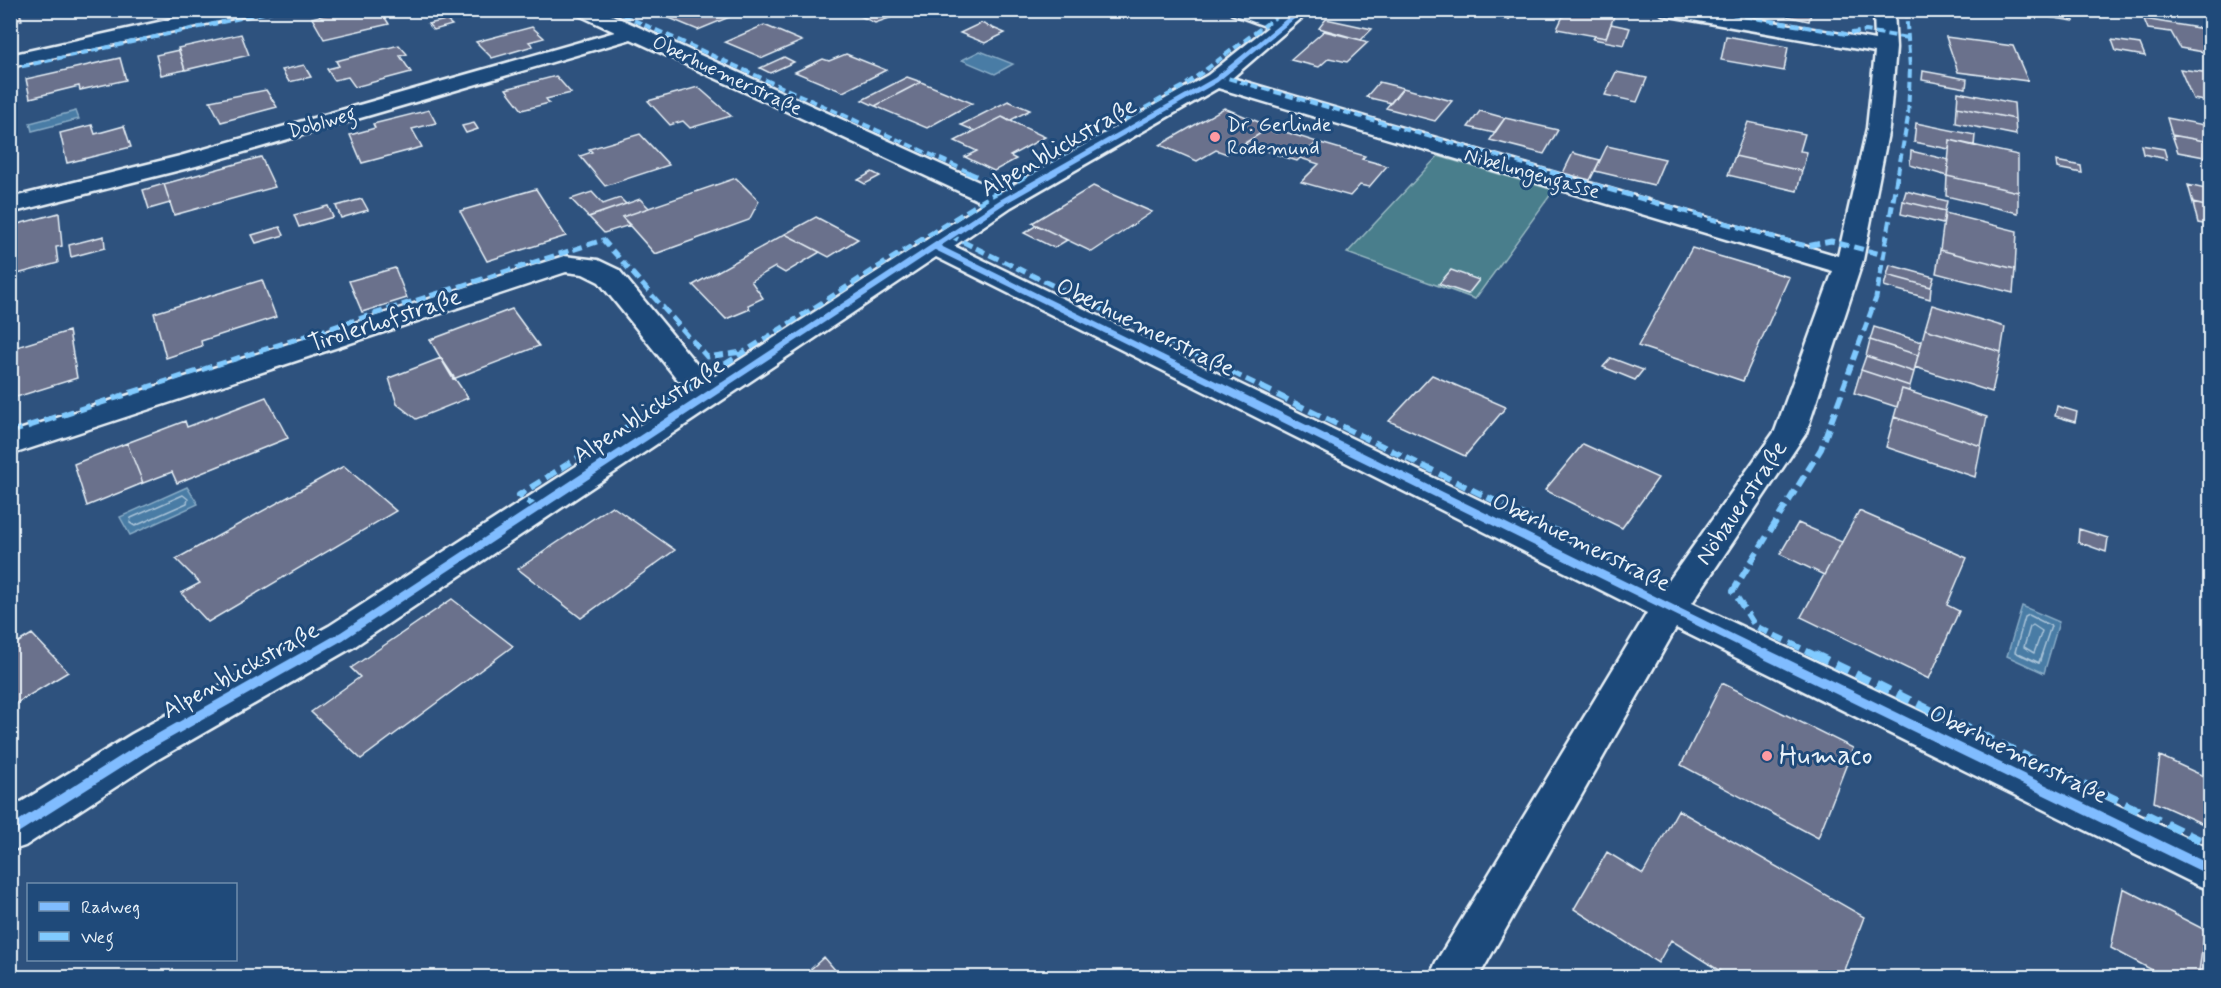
<svg xmlns="http://www.w3.org/2000/svg" width="2221" height="988" font-family="Mynerve,sans-serif">
	<rect width="100%" height="100%" fill="#2e527e"/>
	<filter id="ink" filterUnits="userSpaceOnUse"><feTurbulence type="fractalNoise" baseFrequency=".0167" numOctaves="2"/><feDisplacementMap in="SourceGraphic" scale="12" xChannelSelector="R" yChannelSelector="G"/><feConvolveMatrix kernelMatrix="1 2 1 2 8 2 1 2 1" color-interpolation-filters="sRGB"/></filter>
	<g filter="url(#ink)">
		<path fill="#487e8c" stroke="#98b8c2" stroke-width="1.5" d="M1438 156 1554 190 1475 299 1347 253Z"/>
		<path fill="#487ca5" stroke="#88abc6" stroke-width="1.5" d="M980 51 1013 64 995 74 962 60Z
			M76 111 79 119 32 131 30 123Z
			M187 487 198 504 130 535 120 517Z
			M2022 606 2059 622 2044 673 2007 656Z"/>
		<g fill="none" stroke-linecap="round" stroke-linejoin="round">
			<path stroke="#a8c2d7" stroke-width="1.5" d="M183 495 188 499 187 503 135 526 130 523 131 518Z
				M2033 625 2042 631 2034 653 2024 647 2030 627Z
				M2023 656 2015 652 2025 617 2029 615 2051 626 2041 656"/>
			<path stroke="#a8c2d7" stroke-width="2" d="M2020 654 2039 663 2042 654"/>
		</g>
		<path fill="#6a718c" stroke="#e8f1f8" stroke-width="1.5" d="M10 10H19L22 20 10 22Z
			M345 10H380L389 24 324 39 312 18Z
			M673 10H742L744 11 698 30 662 15Z
			M875 10H894L901 14 875 23 860 16Z
			M1470 10H1514L1509 20 1468 12Z
			M1566 10H1581L1614 16 1606 38 1557 29Z
			M1759 10H1812L1809 21Z
			M2015 10H2071L2074 21 2016 12Z
			M1326 19 1372 29 1361 40 1319 28Z
			M2144 19 2210 30V53L2180 48 2171 32 2148 29Z
			M446 20 452 25 434 30 428 24Z
			M981 23 1005 33 985 43 960 33Z
			M1611 24 1630 28 1624 45 1593 39 1595 36 1606 38Z
			M764 25 802 41 763 58 725 42Z
			M532 27 544 38 529 42 533 46 492 58 476 42Z
			M1324 31 1361 40 1368 42 1347 62 1329 58 1319 67 1291 60Z
			M241 34 249 55 185 70 178 48Z
			M1726 36 1788 47 1784 71 1721 60Z
			M1946 37 2013 46 2028 81 1958 72Z
			M2112 40 2140 44 2145 56 2116 51Z
			M399 45 407 54 400 56 411 72 355 87 348 77 334 80 327 69 339 66 336 61Z
			M179 50 185 70 161 75 156 55Z
			M846 54 886 70 843 92 795 72 823 59 829 61Z
			M784 57 794 62 770 73 760 68Z
			M120 58 126 80 80 90 79 86 30 98 26 79Z
			M304 65 311 77 289 82 282 70Z
			M2180 69 2210 73V102L2193 99Z
			M1923 71 1967 79 1966 88 1922 80Z
			M1616 72 1647 78 1637 102 1605 95Z
			M556 76 571 93 546 99 549 103 522 110 506 89Z
			M907 77 921 82 875 106 862 100Z
			M921 82 972 103 927 128 875 106Z
			M1379 82 1403 88 1391 103 1366 97Z
			M698 87 731 116 690 128 683 121 670 125 648 101Z
			M1403 88 1452 101 1435 121 1386 108Z
			M266 90 277 107 221 122 210 101Z
			M1958 92 2014 103 2015 119 1957 107Z
			M1008 101 1030 110 1009 121 1002 117 975 131 961 125Z
			M1957 107 2015 119 2016 135 1956 123Z
			M1224 108 1271 127 1227 154 1216 150 1197 161 1160 145Z
			M429 110 436 123 412 129 422 147 362 163 350 135 375 128 373 124Z
			M1480 111 1505 118 1494 133 1468 127Z
			M1002 117 1045 137 1010 156 1016 159 994 171 965 157 977 151 955 141Z
			M1505 118 1558 130 1544 154 1490 140Z
			M2167 118 2210 126V142L2172 135Z
			M1748 122 1805 134 1800 151 1807 152 1802 171 1735 156Z
			M474 123 478 129 466 133 462 126Z
			M1916 123 1975 135 1974 146 1950 140 1949 149 1914 142Z
			M92 125 95 134 124 126 131 147 67 163 60 133Z
			M1267 129 1276 133 1279 130 1317 142 1297 161 1244 144Z
			M640 134 669 165 605 186 580 156 592 152 589 149Z
			M2172 135 2210 142V158L2178 152Z
			M1950 140 2018 155V192L1947 176Z
			M1317 142 1365 156 1362 159 1387 166 1369 187 1360 185 1350 196 1301 182 1319 164 1300 158Z
			M2141 145 2164 149 2167 159 2143 154Z
			M1607 146 1665 159 1654 185 1595 171Z
			M1911 151 1949 160 1947 176 1910 165Z
			M1573 153 1600 160 1590 180 1563 173Z
			M1735 156 1802 171 1797 191 1728 175Z
			M261 157 275 187 174 215 164 184Z
			M2056 161 2081 166 2082 173 2057 168Z
			M872 172 880 176 865 184 858 180Z
			M1947 176 2018 192V213L1946 196Z
			M736 178 759 201 749 220 655 254 622 217Z
			M164 184 170 203 149 209 143 190Z
			M2188 185 2210 190V207L2193 203Z
			M1093 186 1152 212 1092 252 1032 223Z
			M536 189 566 236 487 261 460 211Z
			M1906 191 1947 201 1945 211 1903 201Z
			M592 192 603 204 620 198 626 204 588 217 571 199Z
			M362 199 368 210 341 218 336 206Z
			M640 199 649 208 622 217 630 225 604 233 589 217Z
			M1903 201 1945 211 1943 224 1901 214Z
			M2193 203 2210 207V225L2198 223Z
			M328 206 333 217 299 227 294 215Z
			M59 213 62 246 56 247 58 263 10 276V226Z
			M1945 213 2017 231 2015 269 1940 250Z
			M816 217 858 239 829 257 785 234Z
			M1037 225 1067 240 1054 248 1024 233Z
			M280 227 284 235 256 243 252 235Z
			M785 234 820 252 785 273 775 267 751 281 763 298 748 305 750 309 726 319 693 285Z
			M104 236 105 248 71 257 69 245Z
			M1692 248 1789 277 1743 381 1638 346Z
			M1940 250 2015 269 2013 293 1936 273Z
			M1890 265 1934 277 1931 287 1887 275Z
			M395 268 407 298 362 312 349 281Z
			M1451 270 1479 280 1468 294 1439 284Z
			M1887 275 1931 287 1930 299 1884 286Z
			M262 280 276 317 201 341 202 346 166 358 154 313Z
			M1932 305 2005 327 2001 352 1925 329Z
			M512 309 539 346 453 379 430 340Z
			M1874 327 1922 342 1918 355 1870 340Z
			M1925 329 2001 352 1992 392 1915 367Z
			M69 331 77 378 10 399V349Z
			M1870 340 1918 355 1914 372 1866 356Z
			M1866 356 1914 372 1910 386 1861 370Z
			M441 358 468 398 416 419 397 404 389 378Z
			M1611 358 1643 370 1635 380 1603 367Z
			M1861 370 1910 386 1909 391 1902 389 1897 407 1854 393Z
			M1432 375 1506 407 1465 456 1389 421Z
			M1902 389 1987 417 1981 446 1894 417Z
			M266 397 288 438 177 483 172 472 143 483 127 443 185 421 187 427Z
			M2057 406 2077 412 2075 422 2055 416Z
			M1894 417 1981 446 1975 477 1886 447Z
			M127 443 143 483 87 506 74 464Z
			M1583 444 1658 478 1622 528 1545 490Z
			M344 466 396 511 208 622 181 593 200 583 176 559Z
			M612 506 675 550 581 618 518 569Z
			M1859 511 1967 558 1947 605 1959 611 1929 679 1801 617Z
			M1798 523 1842 542 1824 575 1780 554Z
			M2079 529 2108 538 2106 552 2078 542Z
			M452 599 513 646 361 759 311 712 360 677 351 668Z
			M32 634 68 672 10 707V647Z
			M1722 683 1853 748 1818 838 1681 765Z
			M2160 756 2210 779V827L2154 802Z
			M1678 810 1864 917 1841 978H1731L1671 940 1658 963 1574 909 1607 852 1643 874Z
			M2123 888 2205 930 2198 978H2167L2111 948Z
			M2205 930 2210 932V978H2198Z
			M824 957 842 978H801Z"/>
		<g fill="none" stroke-linecap="round" stroke-linejoin="round">
			<g stroke="#e8f1f8" stroke-width="5">
				<path id="minor" d="M213 10H252L249 14 242 16 10 67V55Z
					M574 10H601L1001 192 1208 75 1268 27 1232 14 1229 10H1260L1280 17 1288 10H1311L1232 78 1838 256 1867 128 1875 52 1669 16 1662 14 1659 10H1706L1875 40 1874 10H1894L1896 48 1889 128 1863 260 1806 433 1692 603 2210 849V890L2195 884 1676 628 1478 978H1429L1436 962 1647 613 936 257 355 646 160 758 25 846 10 851V809L132 734 329 626 694 390 678 380 599 282 583 274 566 272 10 455V433L564 256 598 260 619 270 698 366 715 376 984 203 631 39 196 166 10 213V198L180 156 615 32 577 14ZM1218 88 1833 271 1775 431 1663 589 954 246 1011 207Z"/>
			</g>
			<use href="#minor" fill="#1f4a7a" fill-rule="evenodd"/>
			<path stroke="#80caff" stroke-width="4" stroke-dasharray="8 4" stroke-linecap="butt" d="M612 10 971 173
				M1709 10 1846 34 1866 31 1908 38
				M10 69 277 10
				M1217 75 1555 173
				M1030 173 1184 86 1285 10
				M1898 173 1908 117 1910 68 1906 10"/>
			<path stroke="#80caff" stroke-width="5" stroke-dasharray="10 5" stroke-linecap="butt" d="M967 172 985 180 1010 182
				M1550 172 1794 243 1807 246 1831 241 1884 255
				M949 235 1264 388
				M145 388 603 240 707 357 742 352
				M687 388 989 197 1033 172
				M1843 388 1876 298 1898 172"/>
			<path stroke="#80caff" stroke-width="6" stroke-dasharray="12 6" stroke-linecap="butt" d="M1261 387 1629 566
				M10 432 149 387
				M537 508 519 495 690 387
				M1817 656 1755 626 1733 591 1821 449 1844 387"/>
			<path stroke="#80caff" stroke-width="8" stroke-dasharray="15 8" stroke-linecap="butt" d="M1814 654 2210 845"/>
			<g stroke="#1f4a7a" stroke-width="8">
				<path id="cycleway-far3" d="M1052 173 1216 80 1301 10"/>
			</g>
			<g stroke="#1f4a7a" stroke-width="9">
				<path id="cycleway-far2" d="M936 247 1223 388
					M719 388 1002 202 1055 172"/>
			</g>
			<g stroke="#1f4a7a" stroke-width="11">
				<path id="cycleway-far1" d="M1220 387 1768 656
					M307 656 342 636 721 387"/>
			</g>
			<g stroke="#1f4a7a" stroke-width="14">
				<path id="cycleway" d="M1765 654 2210 870
					M10 832 146 746 309 654"/>
			</g>
			<use href="#cycleway-far3" stroke="#80bcff" stroke-width="5"/>
			<use href="#cycleway-far2" stroke="#80bcff" stroke-width="6"/>
			<use href="#cycleway-far1" stroke="#80bcff" stroke-width="8"/>
			<use href="#cycleway" stroke="#80bcff" stroke-width="10"/>
		</g>
	</g>
	<g fill="#ff9aa2" stroke="#1f4a7a" stroke-width="2">
		<circle cx="1215" cy="137" r="6"/>
		<circle cx="1767" cy="756" r="6"/>
	</g>
	<g text-anchor="middle" dominant-baseline="central" stroke-width="6" stroke-linejoin="round" paint-order="stroke">
		<g font-size="20" fill="#e8f1f8" stroke="#1f4a7a">
			<text transform="translate(727 76) rotate(25)">Oberhuemerstraße</text>
			<text transform="translate(322 123) rotate(-16)">Doblweg</text>
			<text transform="translate(1532 174) rotate(16)">Nibelungengasse</text>
		</g>
		<g font-size="20" fill="#e8f1f8" stroke="#1f4a7a" text-anchor="start">
			<text x="1227" y="125">Dr. Gerlinde<tspan x="1227" dy="23">Rodemund</tspan></text>
		</g>
		<g font-size="24" fill="#e8f1f8" stroke="#1f4a7a">
			<text transform="translate(1059 148) rotate(-30)">Alpenblickstraße</text>
			<text transform="translate(385 321) rotate(-18)">Tirolerhofstraße</text>
			<text transform="translate(1145 328) rotate(26)">Oberhuemerstraße</text>
			<text transform="translate(649 411) rotate(-33)">Alpenblickstraße</text>
			<text transform="translate(1742 503) rotate(-56)">Nöbauerstraße</text>
			<text transform="translate(1581 543) rotate(26)">Oberhuemerstraße</text>
			<text transform="translate(241 671) rotate(-29)">Alpenblickstraße</text>
			<text transform="translate(2018 755) rotate(26)">Oberhuemerstraße</text>
		</g>
		<g font-size="28" fill="#e8f1f8" stroke="#1f4a7a" text-anchor="start">
			<text x="1779" y="756">Humaco</text>
		</g>
	</g>
	<rect width="2221" height="988" fill="none" stroke="#1f4a7a" stroke-width="36"/>
	<rect x="18" y="18" width="2185" height="952" fill="none" stroke="#e8f1f8" stroke-width="2" filter="url(#ink)"/>
	<rect x="27" y="883" width="210" height="78" fill="#1f4a7a" stroke="#6f8dac" stroke-width="1.5"/>
	<rect x="39" y="902" width="30" height="9" fill="#80bcff" stroke="#6f8dac" stroke-width="1.5"/>
	<text x="81" y="913" font-size="18" fill="#e8f1f8">Radweg</text>
	<rect x="39" y="932" width="30" height="9" fill="#80caff" stroke="#6f8dac" stroke-width="1.5"/>
	<text x="81" y="943" font-size="18" fill="#e8f1f8">Weg</text>
</svg>
